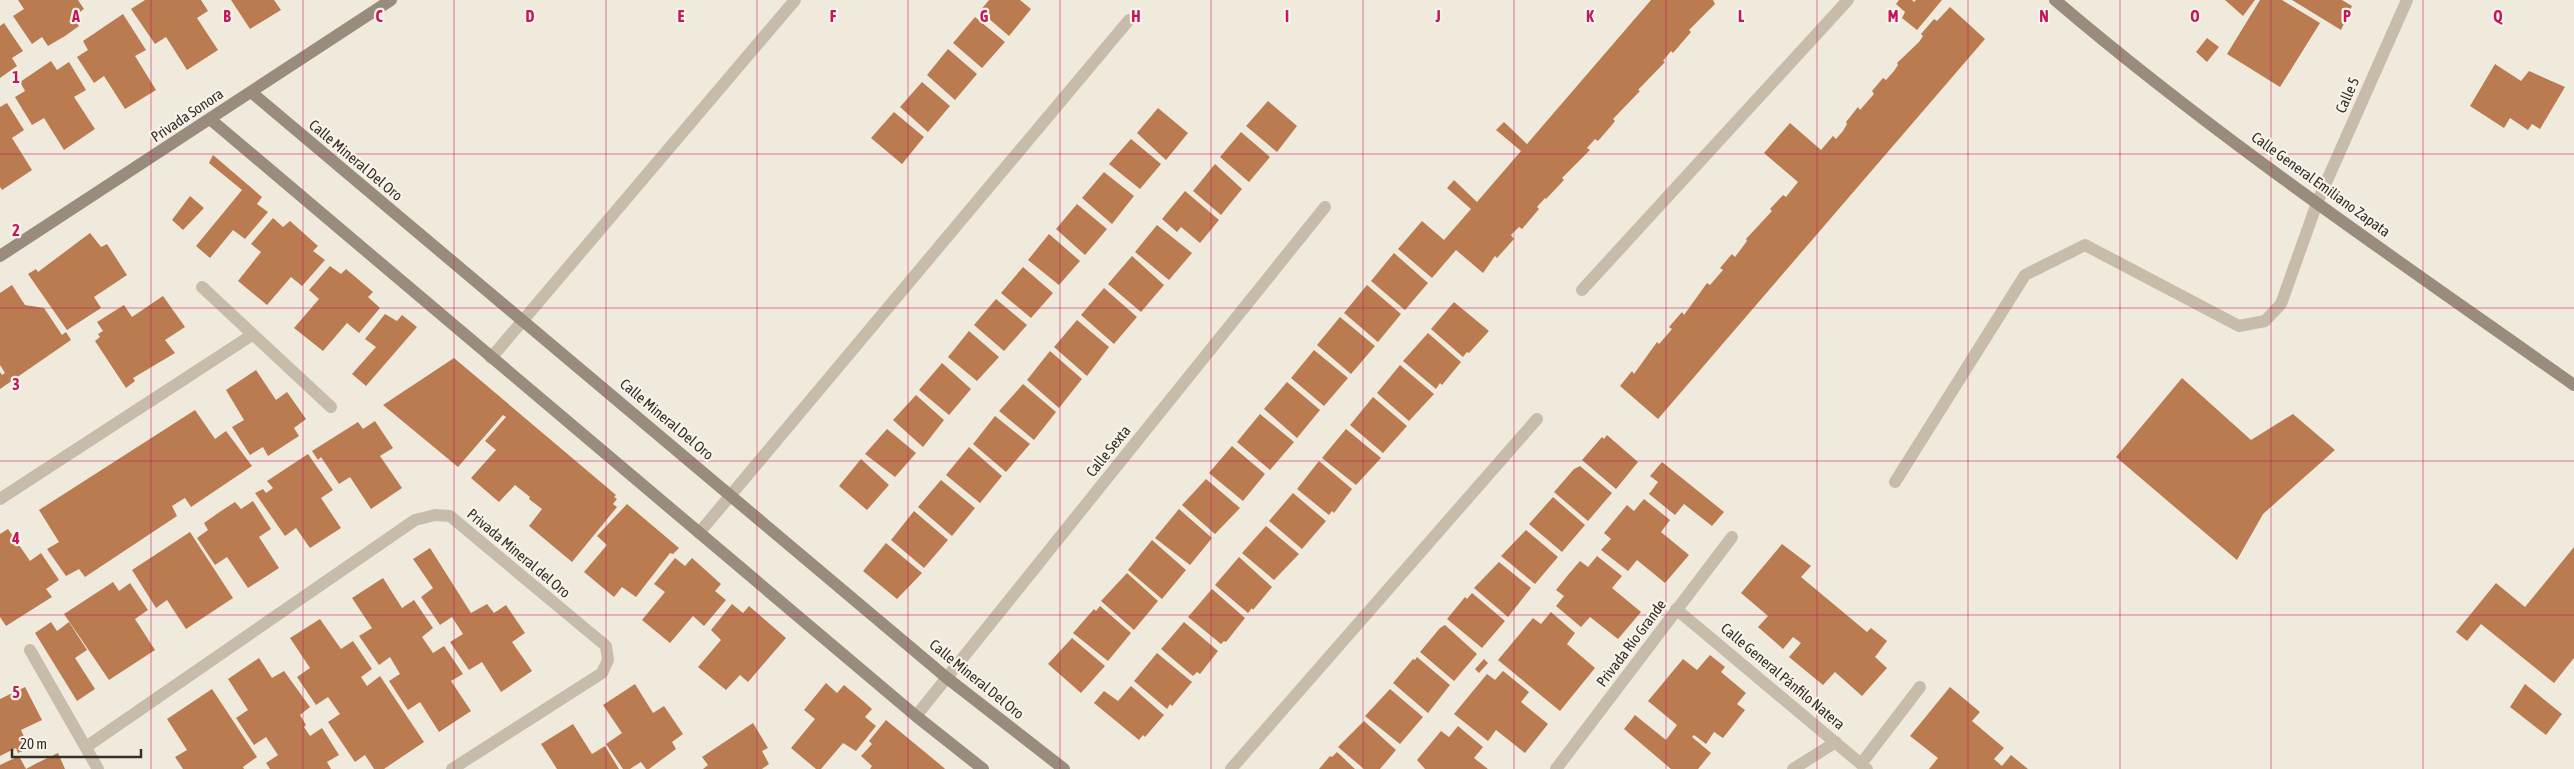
<svg xmlns="http://www.w3.org/2000/svg" width="2574" height="769" font-family="'Asap Condensed',sans-serif">
	<rect width="100%" height="100%" fill="#f0eadd"/>
	<path fill="#ba7b51" d="M18 0H78L84 9 73 17 79 26 65 36 48 46 42 37 32 44 13 16 24 9Z
		M145 0H201L208 11 197 18 218 50 187 70 166 37 155 44 131 9Z
		M231 0H274L281 10 250 29Z
		M989 0H1020L1031 9 1009 36 980 11Z
		M1651 0H1713L1715 4 1689 30 1691 32 1673 53 1671 51 1663 61 1665 62 1638 90 1640 91 1613 119 1615 121 1611 126 1598 141 1595 139 1587 148 1590 150 1562 178 1564 180 1546 199 1545 198 1537 207 1539 209 1522 229 1519 227 1511 235 1514 239 1497 258 1495 256 1483 273 1456 250 1432 278 1398 249 1422 221 1444 240 1471 209 1447 188 1454 180 1477 202 1521 151 1496 130 1504 122 1527 144Z
		M1899 0H1912L1914 2 1916 0H1942L1917 30 1902 18 1905 12 1896 4Z
		M2225 0H2255L2243 16Z
		M2260 0H2282L2320 23 2280 87 2227 54Z
		M2292 0H2342L2352 6 2341 30Z
		M1950 7 1985 39 1658 419 1620 386 1632 371 1634 374 1657 342 1659 344 1667 335 1672 329 1669 327 1682 312 1684 315 1707 283 1710 285 1723 270 1720 268 1732 254 1735 257 1747 241 1746 239 1772 211 1770 209 1783 195 1786 197 1798 182 1764 153 1790 123 1821 150 1833 136 1836 139 1843 131 1847 124 1846 122 1858 107 1860 110 1874 94 1872 91 1883 78 1886 80 1894 71 1898 65 1897 63 1919 42 1923 36 1921 34 1934 19 1937 21Z
		M123 14 146 50 135 56 156 90 125 109 104 76 94 83 77 57 88 50 83 41Z
		M975 17 1005 42 982 68 953 43Z
		M4 23 23 51 12 58 17 66 0 78V26Z
		M2207 38 2219 47 2207 62 2196 52Z
		M948 49 977 74 955 100 927 75Z
		M51 61 57 70 69 62 86 90 74 97 95 129 64 150 44 118 32 125 15 97 25 91 20 82Z
		M2495 64 2521 81 2529 71 2565 87 2540 129 2532 124 2528 130 2510 118 2504 128 2470 106Z
		M922 82 950 106 928 132 900 107Z
		M1268 101 1297 126 1277 152 1246 126Z
		M7 103 24 130 12 138 32 170 2 190 0 187V107Z
		M1158 108 1188 133 1166 160 1137 133Z
		M894 112 924 137 902 164 871 138Z
		M1241 132 1270 157 1249 182 1220 157Z
		M1131 139 1161 164 1140 189 1109 164Z
		M213 155 262 197 257 204 268 212 245 239 233 230 210 258 196 246 242 190 209 163Z
		M1215 164 1242 189 1221 215 1193 191Z
		M1104 172 1134 196 1112 224 1082 198Z
		M1185 191 1219 220 1200 243 1181 227 1177 232 1162 219Z
		M190 196 204 208 183 230 172 220Z
		M1077 204 1107 229 1085 255 1056 229Z
		M273 218 283 227 290 221 318 246 313 251 325 260 302 286 291 277 267 305 238 281 261 252 251 244Z
		M1157 225 1192 253 1169 280 1135 252Z
		M90 233 101 247 107 244 127 275 94 297 101 308 67 330 28 274 36 269 38 272Z
		M1049 234 1080 261 1059 285 1028 260Z
		M1394 253 1428 283 1405 310 1371 281Z
		M1132 256 1164 285 1141 312 1108 284Z
		M330 266 341 274 346 269 373 292 368 297 380 308 359 333 347 323 323 351 294 328 319 299 309 290Z
		M1023 267 1053 293 1031 318 1001 293Z
		M12 285 25 305 44 308 62 335 66 332 71 340 0 389V372L2 375 5 373 0 365V293Z
		M1367 285 1401 314 1378 342 1344 313Z
		M1104 288 1137 317 1114 344 1081 315Z
		M163 296 185 327 165 340 175 353 133 378 135 381 126 388 95 341 100 337 98 334 103 331 97 322 124 305 132 317Z
		M996 299 1027 325 1004 351 974 325Z
		M1454 302 1489 331 1469 353 1467 352 1463 357 1431 329Z
		M385 314 397 321 402 315 417 327 366 386 352 374 376 347 365 339Z
		M1340 317 1375 346 1351 374 1317 345Z
		M1077 320 1109 347 1087 376 1054 347Z
		M969 331 999 357 977 381 948 357Z
		M1428 333 1461 362 1442 385 1440 383 1436 389 1403 361Z
		M1314 350 1348 378 1324 406 1291 378Z
		M1050 351 1082 379 1059 408 1027 380Z
		M454 358 616 495 614 497 617 499 613 504 617 507 572 562 529 526 542 509 529 499 530 497 515 485 499 502 471 478 496 450 485 441 506 417 503 415 458 467 383 405Z
		M942 363 971 389 949 415 919 390Z
		M1400 365 1434 394 1409 421 1377 393Z
		M256 370 276 400 287 392 306 419 294 428 299 436 268 456 263 447 250 455 232 427 244 420 226 390Z
		M2182 378 2251 440 2293 414 2335 450 2263 514 2237 560 2116 457Z
		M1287 382 1320 410 1297 438 1264 409Z
		M1023 384 1056 412 1034 440 999 411Z
		M916 395 944 420 923 447 893 420Z
		M1373 397 1407 426 1383 453 1350 425Z
		M195 410 215 439 226 431 252 466 191 507 185 498 172 506 177 516 85 577 79 569 66 576 47 549 59 542 39 510Z
		M1260 414 1294 442 1270 470 1237 442Z
		M995 416 1030 444 1006 472 973 444Z
		M375 421 393 448 380 456 402 488 371 509 350 477 339 484 321 457 318 460 312 451 358 422 363 429Z
		M887 429 916 453 895 477 865 454Z
		M1346 429 1381 458 1356 485 1322 458Z
		M1607 435 1638 462 1616 489 1582 460 1602 437 1604 439Z
		M1232 446 1265 474 1243 501 1209 473Z
		M969 447 1002 476 980 503 946 475Z
		M308 454 333 490 321 498 341 528 310 548 296 528 285 536 255 493 263 489 266 493 273 488 267 481Z
		M861 459 889 485 867 510 839 486Z
		M1319 461 1352 489 1334 513 1332 511 1329 515 1297 489Z
		M1662 462 1724 512 1712 526 1684 504 1675 515 1649 494 1658 482 1650 476Z
		M1580 466 1612 493 1588 521 1554 492 1574 469Z
		M1206 479 1240 508 1215 534 1182 505Z
		M941 480 975 508 952 536 918 507Z
		M1293 493 1326 521 1302 549 1269 521Z
		M1553 497 1585 525 1562 552 1529 524Z
		M1644 499 1670 520 1661 532 1689 555 1665 583 1637 560 1628 571 1601 550 1611 539 1604 533 1627 505 1634 511Z
		M253 501 271 529 259 537 279 568 248 588 227 557 215 565 197 538 208 530 204 523 221 511 235 502 241 509Z
		M627 504 679 548 673 554 670 553 636 597 622 587 614 597 584 572 607 545 597 536Z
		M1179 509 1212 538 1190 565 1155 538Z
		M914 511 948 540 924 568 891 540Z
		M1266 526 1299 554 1274 580 1242 553Z
		M8 529 30 561 41 553 59 580 46 589 52 597 6 626 0 617V534Z
		M1526 530 1558 557 1535 584 1501 556Z
		M190 532 233 598 186 629 167 600 156 608 132 570Z
		M1152 540 1186 570 1162 599 1128 570Z
		M886 543 922 573 897 599 863 571Z
		M1782 544 1811 566 1801 577 1867 632 1871 628 1887 641 1875 657 1887 668 1862 696 1835 672 1823 685 1789 657 1801 643 1793 637 1783 649 1758 627 1768 616 1741 593Z
		M2574 547V658L2554 683 2481 624 2467 641 2456 632 2496 583 2525 607Z
		M430 548 471 613 487 604 494 613 506 605 525 633 512 642 532 671 501 692 482 662 469 670 450 642 463 634 452 617 440 625 421 597 433 588 413 559Z
		M1597 556 1622 576 1612 588 1641 612 1618 639 1590 617 1581 627 1556 606 1564 596 1556 590 1568 575 1580 561 1588 567Z
		M1239 557 1272 587 1253 610 1252 608 1248 613 1215 585Z
		M675 558 685 566 692 558 721 584 715 591 726 600 704 626 693 616 670 643 642 620 665 592 654 584Z
		M1499 562 1531 588 1508 617 1474 588Z
		M1127 573 1158 601 1134 630 1101 601Z
		M383 578 402 608 414 600 433 628 422 637 433 653 444 646 463 674 451 681 471 711 439 732 420 702 408 710 389 681 400 674 390 657 379 665 359 636 372 628 352 598Z
		M113 582 119 591 130 583 148 610 135 619 155 650 109 680 64 614Z
		M1212 589 1245 618 1226 642 1224 641 1221 644 1188 617Z
		M1472 593 1505 621 1482 648 1447 619 1465 597 1467 599Z
		M732 604 743 613 749 606 786 638 748 682 740 675 726 690 698 667 721 640 711 630Z
		M1100 606 1131 633 1108 661 1073 633 1094 609 1096 611Z
		M1551 612 1575 633 1567 644 1595 668 1560 711 1498 660 1533 618 1541 624Z
		M320 619 341 649 353 641 372 669 361 677 367 686 380 676 424 742 384 769H374L365 755 355 762 328 722 340 714 335 707 328 697 316 705 297 677 310 668 290 638Z
		M51 622 57 631 69 622 87 650 75 658 95 689 77 701 35 633Z
		M1184 622 1218 651 1200 674 1197 672 1193 676 1161 649Z
		M1445 625 1477 654 1454 681 1420 652 1440 628Z
		M1072 638 1105 666 1081 693 1048 664Z
		M1157 653 1192 682 1172 706 1170 704 1167 709 1134 681Z
		M1710 655 1725 667 1721 672 1746 693 1737 704 1745 710 1723 738 1714 732 1706 744 1694 735 1692 737 1711 753 1698 769H1671L1624 729 1635 715 1666 740 1677 725 1648 701 1683 659 1697 670Z
		M1417 657 1450 685 1428 713 1393 683 1413 659 1415 660Z
		M259 658 272 678 284 671 310 707 300 715 306 725 304 727 310 736 322 728 339 755 327 762 331 769H270L266 763 278 755 266 737 254 745 236 718 248 710 228 679Z
		M1484 659 1488 663 1479 673 1475 669Z
		M1503 671 1529 692 1521 702 1548 724 1525 753 1496 730 1488 741 1454 714 1487 674 1495 680Z
		M826 683 837 693 844 685 862 700 872 709 865 717 876 726 856 751 843 743 821 769H816L791 748 815 719 804 710Z
		M635 684 653 713 664 706 683 734 672 742 676 749 649 769H646L641 762 630 769H623L606 744 622 733 603 705Z
		M2525 684 2562 714 2546 735 2510 707Z
		M1131 686 1164 715 1145 737 1143 735 1139 740 1094 703 1104 691 1118 701Z
		M25 687 42 720 21 730 29 748 18 753 16 748 0 756V699Z
		M1950 687 1980 712 1972 721 2004 748 1994 759 2002 766 2011 755 2028 769H1929L1938 758 1910 736Z
		M212 689 257 757 243 767 244 769H183L175 757 187 750 167 719Z
		M1390 689 1423 717 1400 744 1365 716Z
		M886 720 943 767 945 769H870L872 766 861 756 872 744 869 741Z
		M1364 721 1396 750 1380 769H1364L1338 747Z
		M753 723 768 748 762 751 769 764 762 769H703L708 765 702 757Z
		M573 724 592 754 605 746 619 769H557L541 744Z
		M1458 726 1483 747 1474 758 1488 769H1425L1417 760 1441 731 1449 737Z
		M1337 752 1355 769H1319L1330 756 1332 757Z
		M58 753 65 769H26L37 763Z
		M19 756 26 769H0V765Z"/>
	<g fill="none" stroke-linecap="round" stroke-linejoin="round">
		<path stroke="#c7bcaa" stroke-width="12" d="M1895 482 2025 275 2085 245 2239 326 2265 321 2281 304 2317 203"/>
		<path stroke="#c7bcaa" stroke-width="12" d="M2317 203 2407 0
			M202 287 331 407
			M1582 290 1848 0
			M491 358 795 0
			M0 499 252 335
			M699 533 1129 20
			M1676 609 1867 769
			M30 650 98 769
			M916 716 1325 207
			M86 747 415 520 435 515 450 516 606 646 608 660 602 673 452 769
			M1861 764 1920 687
			M1231 769 1537 419
			M1556 769 1732 537
			M1793 769 1836 742"/>
		<path stroke="#9a8c7c" stroke-width="12" d="M2055 0C2219 140 2399 261 2574 385
			M251 92 947 678 1064 769
			M210 119 916 716 983 769
			M0 256 391 0"/>
	</g>
	<path fill="none" stroke="#c2185b" stroke-width="1" stroke-opacity="0.55" d="M151 0V769M303 0V769M454 0V769M606 0V769M757 0V769M908 0V769M1060 0V769M1211 0V769M1363 0V769M1514 0V769M1666 0V769M1817 0V769M1968 0V769M2120 0V769M2271 0V769M2423 0V769M0 154H2574M0 308H2574M0 461H2574M0 615H2574"/>
	<g text-anchor="middle" dominant-baseline="central" stroke-width="4.5" stroke-linejoin="round" paint-order="stroke">
		<g font-size="15" fill="#352f29" stroke="#f8f3e9">
			<text transform="translate(2347 95) rotate(-66)">Calle 5</text>
			<text transform="translate(187 115) rotate(-34)">Privada Sonora</text>
			<text transform="translate(356 160) rotate(40)">Calle Mineral Del Oro</text>
			<text transform="translate(2321 184) rotate(36)">Calle General Emiliano Zapata</text>
			<text transform="translate(667 419) rotate(40)">Calle Mineral Del Oro</text>
			<text transform="translate(1108 451) rotate(-51)">Calle Sexta</text>
			<text transform="translate(519 553) rotate(40)">Privada Mineral del Oro</text>
			<text transform="translate(1631 643) rotate(-53)">Privada Río Grande</text>
			<text transform="translate(1783 676) rotate(40)">Calle General Pánfilo Natera</text>
			<text transform="translate(977 679) rotate(39)">Calle Mineral Del Oro</text>
		</g>
	</g>
	<g font-size="16" text-anchor="middle" font-weight="bold" fill="#c2185b" stroke="#f8f3e9" stroke-width="4.5" stroke-linejoin="round" paint-order="stroke">
		<text x="76" y="22">A</text>
		<text x="227" y="22">B</text>
		<text x="379" y="22">C</text>
		<text x="530" y="22">D</text>
		<text x="681" y="22">E</text>
		<text x="833" y="22">F</text>
		<text x="984" y="22">G</text>
		<text x="1136" y="22">H</text>
		<text x="1287" y="22">I</text>
		<text x="1438" y="22">J</text>
		<text x="1590" y="22">K</text>
		<text x="1741" y="22">L</text>
		<text x="1893" y="22">M</text>
		<text x="2044" y="22">N</text>
		<text x="2195" y="22">O</text>
		<text x="2347" y="22">P</text>
		<text x="2498" y="22">Q</text>
		<text x="16" y="83">1</text>
		<text x="16" y="236">2</text>
		<text x="16" y="390">3</text>
		<text x="16" y="544">4</text>
		<text x="16" y="698">5</text>
	</g>
	<path d="M12 749v8h129v-8" fill="none" stroke="#352f29" stroke-width="2.5"/>
	<text x="20" y="749" font-size="15" fill="#352f29" stroke="#f8f3e9" stroke-width="4" paint-order="stroke">20 m</text>
</svg>
